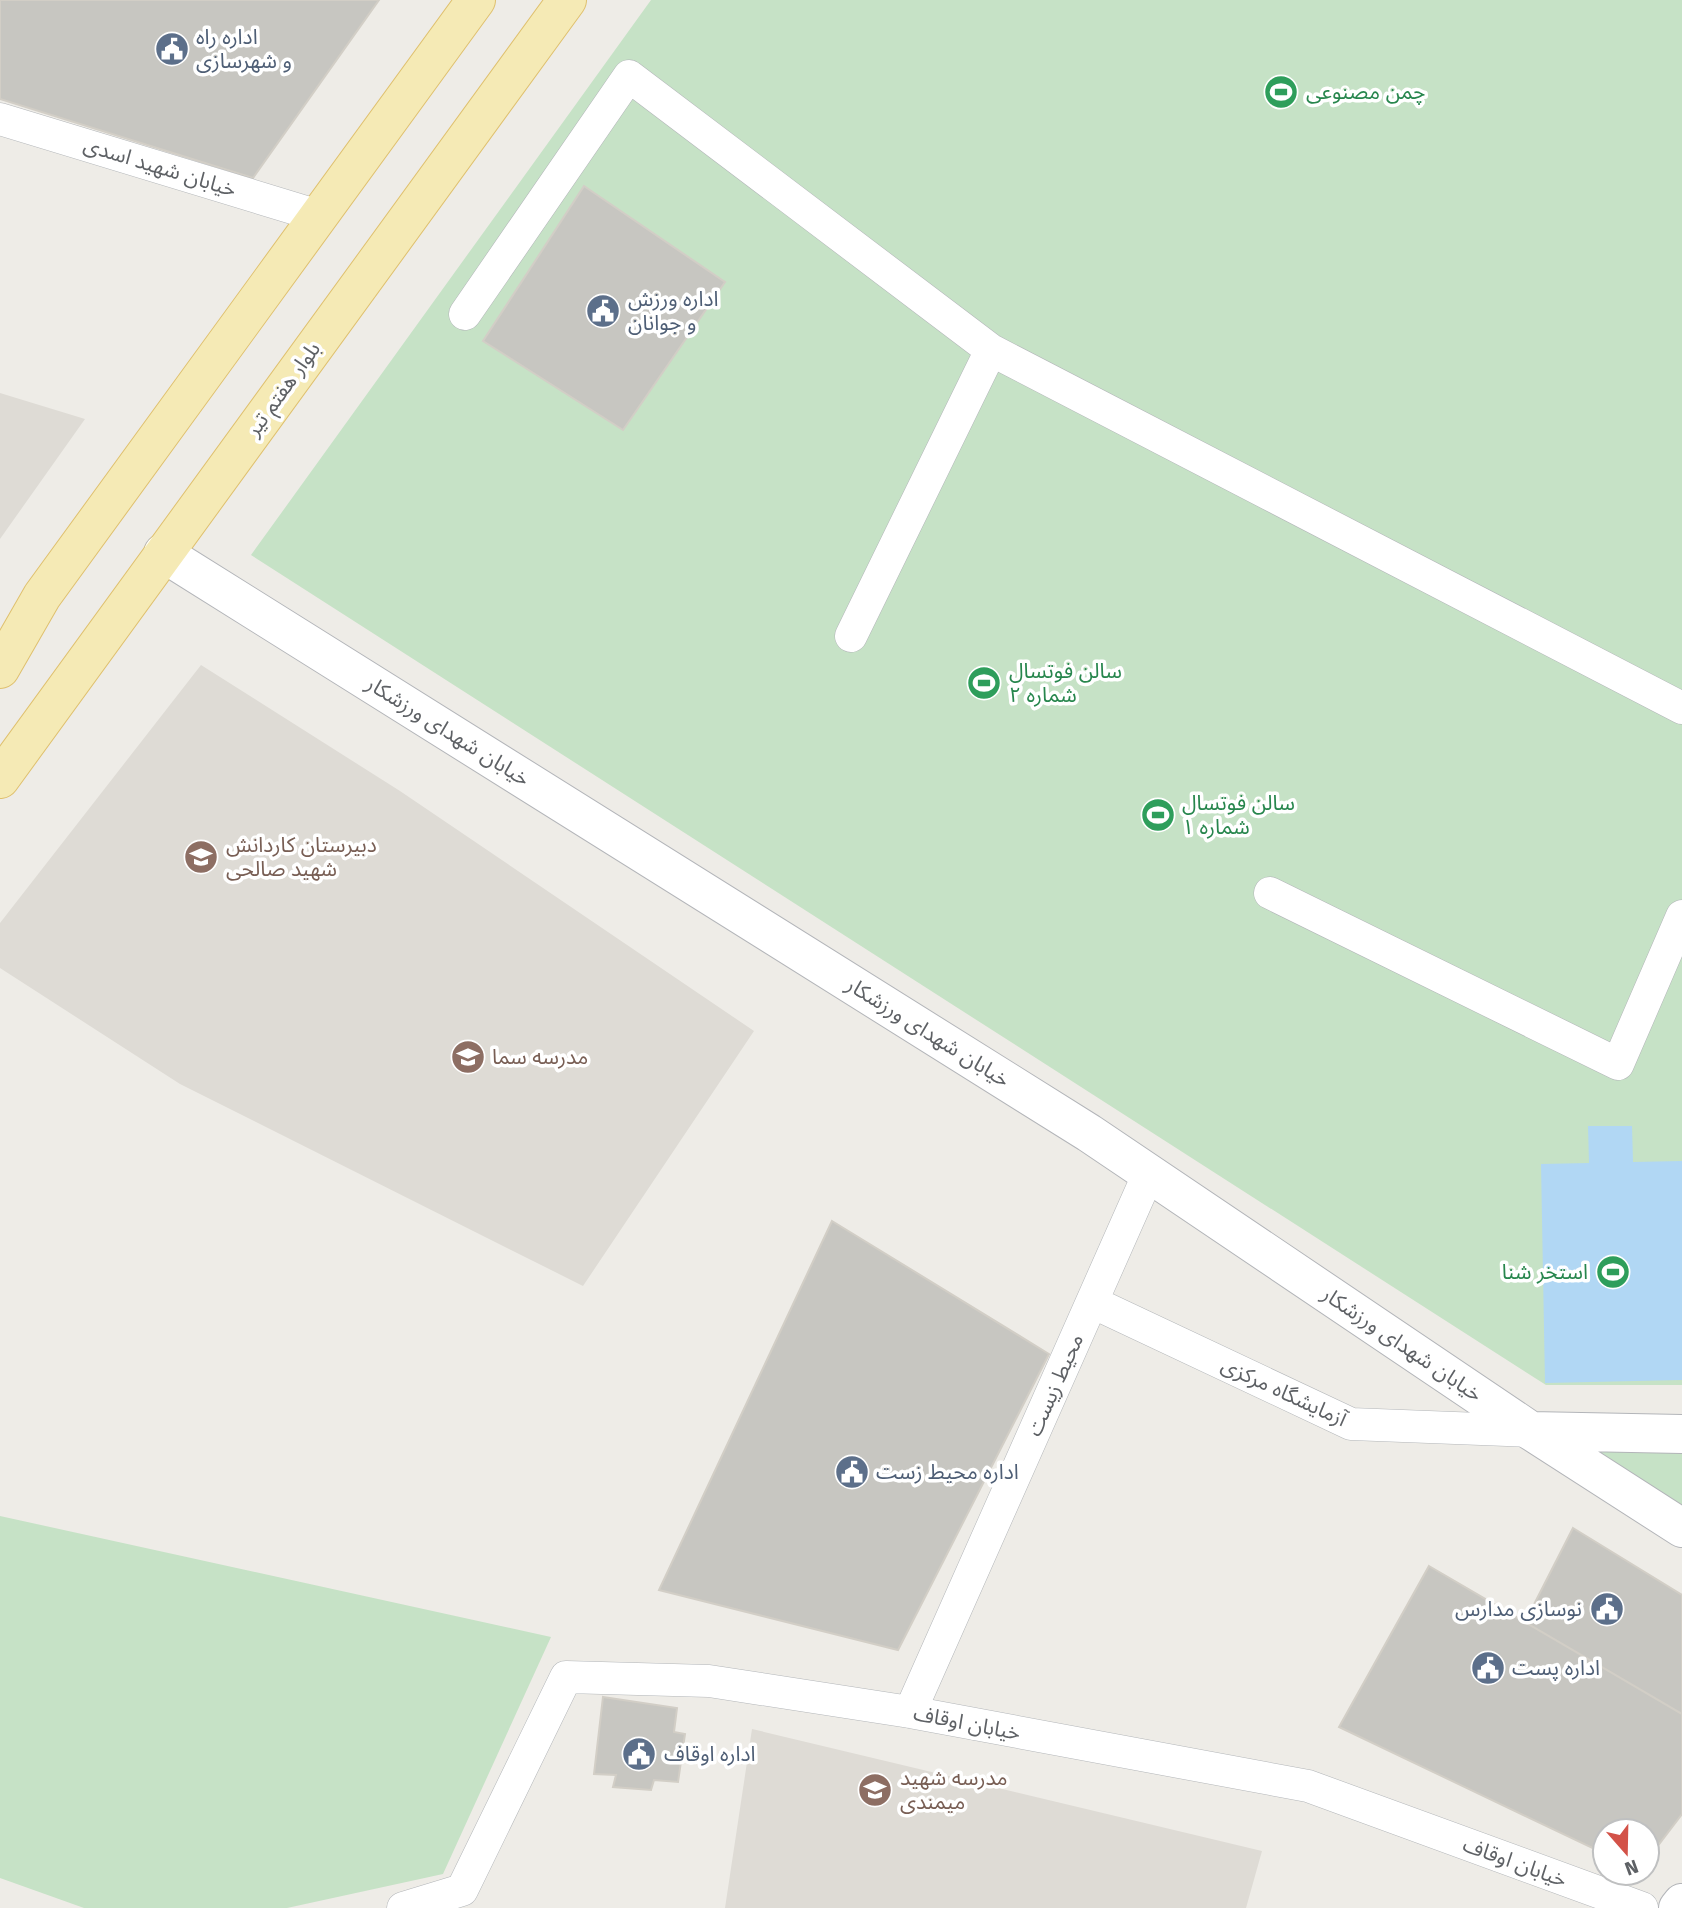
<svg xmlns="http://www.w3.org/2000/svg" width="1682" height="1908" font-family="'Fira Sans','Noto Sans Arabic',sans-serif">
	<rect width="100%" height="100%" fill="#eeece7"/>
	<path fill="#dedbd5" d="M0 393 85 419 0 539Z
		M201 665 400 791 754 1031 583 1286 180 1084 0 968V923Z
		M752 1729 1262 1851 1246 1908H725Z"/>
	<path fill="#c6e2c6" d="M651 0H1682V1385H1546L251 555Z
		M1586 1446 1682 1451V1505Z
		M0 1516 551 1637 443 1874 287 1908H84L0 1878Z"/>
	<path fill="#b1d7f4" d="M1588 1126H1632L1633 1162 1682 1161V1380L1545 1383 1541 1164 1589 1163Z"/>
	<path fill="#c7c6c1" stroke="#d2cec6" stroke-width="2" d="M0 0H379L253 178 0 99Z
		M584 186 725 282 623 430 483 341Z
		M832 1221 1049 1354 898 1650 659 1590Z
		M1573 1528 1682 1595V1714L1525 1622Z
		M1429 1566 1682 1714V1814L1647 1860V1831H1605V1854L1339 1727Z
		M603 1697 677 1708 674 1732 685 1734 678 1782 654 1780 651 1790 613 1787 616 1775 594 1774Z"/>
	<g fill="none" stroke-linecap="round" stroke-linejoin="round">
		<g stroke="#b3b6b9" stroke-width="33">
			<path id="street" d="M0 119 319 216
				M465 314 629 76 991 350 1682 708
				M851 636 991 350
				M1270 893 1618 1064 1682 916
				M1092 1302 1351 1424 1531 1431
				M910 1712 1149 1173
				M403 1908 462 1890 566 1677 709 1681 910 1712 1308 1786 1642 1908"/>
		</g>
		<g stroke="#b3b5b9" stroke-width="40">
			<path id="secondary" d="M163 553 1089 1133 1531 1431 1682 1528
				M1531 1431 1682 1434
				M1678 1908 1682 1903"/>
		</g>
		<g stroke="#dfc06e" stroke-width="40">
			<path id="primary" d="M0 669 42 596 476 0
				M0 779 567 0"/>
		</g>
		<use href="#street" stroke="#fff" stroke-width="32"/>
		<use href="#secondary" stroke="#fff" stroke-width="38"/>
		<use href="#primary" stroke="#f5eab5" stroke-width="38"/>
	</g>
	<defs>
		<g id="civic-disc" transform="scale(1.75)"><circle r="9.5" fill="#5c6f8a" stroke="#fff"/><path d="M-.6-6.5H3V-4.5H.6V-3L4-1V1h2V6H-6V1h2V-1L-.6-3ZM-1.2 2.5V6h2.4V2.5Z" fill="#fff"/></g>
		<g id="stadium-disc" transform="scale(1.75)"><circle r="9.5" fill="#2e9e5b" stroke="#fff"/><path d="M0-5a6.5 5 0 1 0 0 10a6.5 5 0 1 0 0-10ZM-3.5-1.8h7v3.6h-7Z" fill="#fff"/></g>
		<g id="school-disc" transform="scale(1.75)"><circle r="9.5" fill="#8d6e63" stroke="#fff"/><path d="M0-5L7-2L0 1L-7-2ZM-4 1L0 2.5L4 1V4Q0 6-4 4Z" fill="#fff"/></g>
	</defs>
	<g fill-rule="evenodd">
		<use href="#civic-disc" x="172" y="49"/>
		<use href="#stadium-disc" x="1281" y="92"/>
		<use href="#civic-disc" x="603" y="311"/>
		<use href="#stadium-disc" x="984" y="683"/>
		<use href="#stadium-disc" x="1158" y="815"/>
		<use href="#school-disc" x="201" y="857"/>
		<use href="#school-disc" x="468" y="1057"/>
		<use href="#stadium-disc" x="1613" y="1272"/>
		<use href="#civic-disc" x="852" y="1472"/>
		<use href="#civic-disc" x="1607" y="1609"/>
		<use href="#civic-disc" x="1488" y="1668"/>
		<use href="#civic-disc" x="639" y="1754"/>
		<use href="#school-disc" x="875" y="1790"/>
	</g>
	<g text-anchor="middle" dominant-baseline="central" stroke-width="7" stroke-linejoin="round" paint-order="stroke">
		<g font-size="21" fill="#4e5e75" stroke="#fff" text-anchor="start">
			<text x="196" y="37">اداره راه<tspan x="196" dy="24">و شهرسازی</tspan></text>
			<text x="628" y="299">اداره ورزش<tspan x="628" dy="24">و جوانان</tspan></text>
			<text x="876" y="1472">اداره محیط زست</text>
			<text x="1582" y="1609" text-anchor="end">نوسازی مدارس</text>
			<text x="1512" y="1668">اداره پست</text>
			<text x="664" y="1754">اداره اوقاف</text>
		</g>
		<g font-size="21" fill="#27864d" stroke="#fff" text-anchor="start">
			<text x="1306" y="92">چمن مصنوعی</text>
			<text x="1009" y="671">سالن فوتسال<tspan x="1009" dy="24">شماره ۲</tspan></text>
			<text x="1182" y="803">سالن فوتسال<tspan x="1182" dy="24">شماره ۱</tspan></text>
			<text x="1588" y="1272" text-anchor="end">استخر شنا</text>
		</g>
		<g font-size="21" fill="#5e6165" stroke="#fff">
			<text transform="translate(160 167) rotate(17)">خیابان شهید اسدی</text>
			<text transform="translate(283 389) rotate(-54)">بلوار هفتم تیر</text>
			<text transform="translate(448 731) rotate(32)">خیابان شهدای ورزشکار</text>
			<text transform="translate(928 1032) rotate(32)">خیابان شهدای ورزشکار</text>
			<text transform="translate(1402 1344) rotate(34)">خیابان شهدای ورزشکار</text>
			<text transform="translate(1055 1385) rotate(-66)">محیط زیست</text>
			<text transform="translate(1284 1392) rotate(25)">آزمایشگاه مرکزی</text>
			<text transform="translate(967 1723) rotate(11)">خیابان اوقاف</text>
			<text transform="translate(1515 1862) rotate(20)">خیابان اوقاف</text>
		</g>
		<g font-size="21" fill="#785e54" stroke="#fff" text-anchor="start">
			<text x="226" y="845">دبیرستان کاردانش<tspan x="226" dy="24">شهید صالحی</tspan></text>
			<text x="492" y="1057">مدرسه سما</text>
			<text x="900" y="1778">مدرسه شهید<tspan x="900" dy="24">میمندی</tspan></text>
		</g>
	</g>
	<g transform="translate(1626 1852) rotate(160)"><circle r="33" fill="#ffffff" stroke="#bfc0c1" stroke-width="2"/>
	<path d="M0-5L12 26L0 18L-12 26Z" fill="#d35248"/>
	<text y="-10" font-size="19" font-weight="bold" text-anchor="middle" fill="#5e6165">N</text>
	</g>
</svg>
